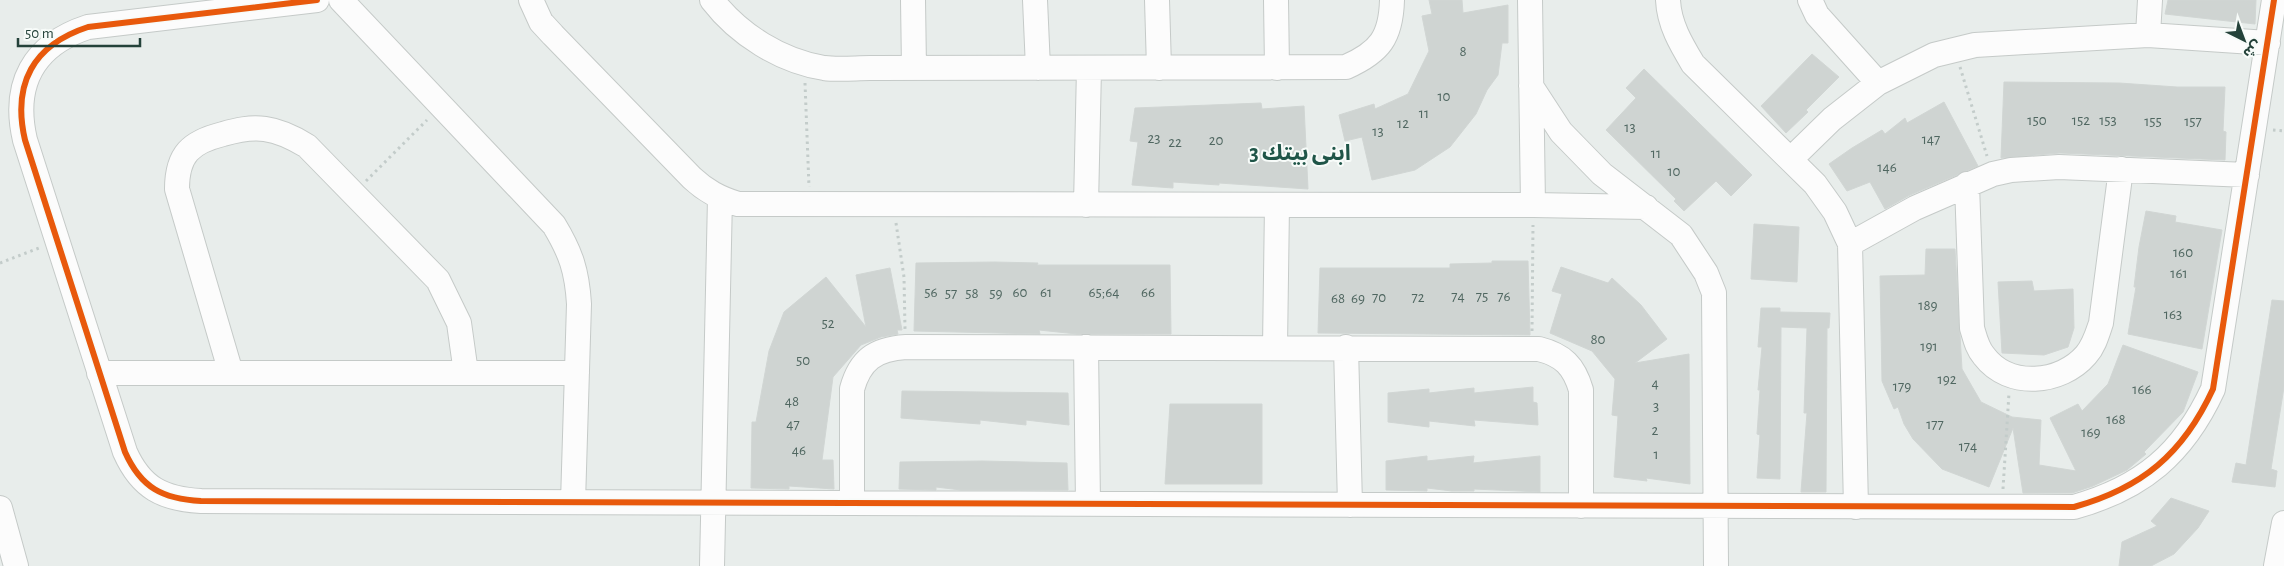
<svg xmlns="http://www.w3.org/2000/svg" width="2284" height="566" font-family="'Alegreya Sans','Noto Sans Arabic',sans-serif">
	<rect width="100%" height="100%" fill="#e8edeb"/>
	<path fill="#cfd4d2" stroke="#d1d6d4" d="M1429 0H1462L1463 13 1508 5V43H1502L1498 75 1487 90 1476 114 1450 147 1415 170 1372 180 1362 137 1345 141 1339 115 1374 104 1375 109 1408 94 1429 51 1422 16 1432 14Z
		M2168 0H2256L2255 24 2165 14Z
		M1812 54 1839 77 1806 110 1808 112 1786 133 1761 106Z
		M1644 69 1752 175 1731 196 1716 181 1684 211 1674 201 1676 199 1606 130 1636 98 1626 88Z
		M2004 82 2119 83 2177 87H2225L2223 131 2226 132 2225 160 2060 153 2001 158Z
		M1944 102 1978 166 1910 195 1885 209 1870 182 1847 191 1829 164 1852 148 1882 130 1885 134 1905 118 1907 123Z
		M1261 103 1262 109 1304 106 1308 189 1219 183V185L1173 182V188L1132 185 1138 142 1130 141 1135 108Z
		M2146 211 2176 216 2175 222 2222 230 2202 349 2128 334 2136 287H2134L2139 247Z
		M1754 224 1799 227 1797 282 1751 279Z
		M1926 249H1955L1962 369 1981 402 2012 417 2041 420 2039 465 2076 471 2050 418 2078 404 2082 411 2108 384 2123 345 2198 372 2183 412 2144 452 2146 454 2127 470 2093 486 2072 493H2023L2013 428 1989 487 1942 469 1913 439 1904 424 1898 407 1894 409 1882 381 1880 276 1925 275Z
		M1492 261H1528L1530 335 1318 333 1320 268H1450V264L1492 263Z
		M995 262 1038 263 1037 265H1170L1171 334H1077L1039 330 1040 334 914 331 916 263Z
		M1561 267 1608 283 1612 278 1641 305 1667 339 1635 363 1689 354 1690 484 1646 478 1647 481 1614 477 1618 416 1612 415 1615 379 1592 351 1550 333 1562 294 1552 291Z
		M890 268 902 330H897L898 334 881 337 861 345 833 377 822 460H833L834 489 789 486V489L751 488 752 422H756L769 351 784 312 826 277 866 327 856 275Z
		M2032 281 2034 291 2073 289 2074 328 2068 347 2044 355 2002 353 1998 282Z
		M2272 300 2284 301V387L2271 469 2277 471 2275 487 2232 482 2236 463 2246 465Z
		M1761 308H1780V312L1830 313 1829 328H1827L1826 492H1801L1807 413H1804L1807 328 1781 327 1780 479 1757 478 1760 435 1757 434 1760 390H1758L1762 347H1758Z
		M1533 387V402L1537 403 1538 425 1474 420 1475 426 1429 421V427L1388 422V393L1429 389V393L1474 388V393Z
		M902 391 1068 393 1069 425 1026 420V425L980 420V424L901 418Z
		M1170 404H1262V484H1165Z
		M1427 456V461L1474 456 1473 463 1540 456V492L1474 489V491H1452L1427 488V491L1386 490V461Z
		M983 461 1067 463 1068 490H961L936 487V490L899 489 900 462Z
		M2171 498 2209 511 2198 528 2174 554 2151 566H2119L2122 542 2157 526 2151 521Z"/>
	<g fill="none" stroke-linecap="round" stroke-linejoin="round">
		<g stroke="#c5cac8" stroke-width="26">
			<path id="minor" d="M317 0 88 27C33 45 12 84 25 140L125 452C141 488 163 499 201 501L2074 507C2142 488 2183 454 2213 389L2274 0
				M341 0 554 225C571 253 577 271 579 304L573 502
				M531 0 541 22 553 35 692 178C706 191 719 198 738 204L1533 205 1646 207
				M712 0C739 35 781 61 824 68 839 70 856 68 870 68L1346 67C1380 52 1391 37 1392 0
				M913 0 914 68
				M1035 0 1038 68
				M1157 0 1159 68
				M1276 0 1277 68
				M1530 0 1533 205
				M1668 0C1669 24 1681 44 1693 64L1815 184 1835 212 1850 244 1856 507
				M1810 0 1817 15 1878 83
				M2148 35 2150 0
				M1531 86 1561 132 1602 174 1681 235 1706 273 1714 293 1716 566
				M1791 159 1832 119 1878 83 1934 55 1975 45 2148 35 2268 43
				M1967 184 1972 328C1975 338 1977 348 1984 356 2009 389 2061 384 2086 355 2094 346 2097 335 2101 323L2121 169
				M1086 205 1089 68
				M1850 244 1915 208 1993 174 2011 170 2059 167 2247 175
				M1086 347 1088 504
				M1275 347 1277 205
				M1346 347 1350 505
				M99 373H577
				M231 373 177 189C177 154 191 142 223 134 237 130 250 127 265 129 280 131 294 138 307 146L438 280 459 323 466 373
				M852 503V389C860 360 875 349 906 347L1539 349C1563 355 1574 366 1581 390V506
				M0 508 16 566
				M712 566 720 198
				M2276 566 2284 523"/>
		</g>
		<path stroke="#c3ccca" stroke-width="3" stroke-dasharray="2.5 4" stroke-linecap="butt" d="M1960 67 1987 156
			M805 83 809 187
			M2273 130 2284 131
			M366 181 427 120
			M896 223 904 277 905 329
			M0 263 39 248
			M1532 331 1533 225
			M2003 489 2009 393"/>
		<use href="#minor" stroke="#fcfcfc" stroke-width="24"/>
		<g stroke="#f7fbf9" stroke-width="9">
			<path id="cycleway" d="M317 0 88 27C33 45 12 84 25 140L125 452C141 488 163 499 201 501L2074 507C2142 488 2183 454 2213 389L2274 0"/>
		</g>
		<use href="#cycleway" stroke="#e8590c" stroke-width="6"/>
	</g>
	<g text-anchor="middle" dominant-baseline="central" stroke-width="4" stroke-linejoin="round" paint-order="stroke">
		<g font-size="15" fill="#506761">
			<text x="1463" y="51">8</text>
			<text x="1444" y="96">10</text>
			<text x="1424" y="113">11</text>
			<text x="2037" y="120">150</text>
			<text x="2081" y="120">152</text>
			<text x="2108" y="120">153</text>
			<text x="2153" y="121">155</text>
			<text x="2193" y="121">157</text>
			<text x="1403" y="123">12</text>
			<text x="1630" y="127">13</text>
			<text x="1378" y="131">13</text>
			<text x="1154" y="138">23</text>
			<text x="1931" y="139">147</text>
			<text x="1216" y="140">20</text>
			<text x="1175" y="142">22</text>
			<text x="1656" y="153">11</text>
			<text x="1887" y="167">146</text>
			<text x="1674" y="171">10</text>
			<text x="2183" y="252">160</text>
			<text x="2179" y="273">161</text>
			<text x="931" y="292">56</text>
			<text x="1020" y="292">60</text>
			<text x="1046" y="292">61</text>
			<text x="1104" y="292">65;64</text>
			<text x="1148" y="292">66</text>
			<text x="951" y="293">57</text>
			<text x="972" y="293">58</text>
			<text x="996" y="293">59</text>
			<text x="1458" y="296">74</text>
			<text x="1482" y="296">75</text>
			<text x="1504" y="296">76</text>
			<text x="1379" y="297">70</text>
			<text x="1418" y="297">72</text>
			<text x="1338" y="298">68</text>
			<text x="1358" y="298">69</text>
			<text x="1928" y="305">189</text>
			<text x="2173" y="314">163</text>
			<text x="828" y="323">52</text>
			<text x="1598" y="339">80</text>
			<text x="1929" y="346">191</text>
			<text x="803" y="360">50</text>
			<text x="1947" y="379">192</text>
			<text x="1655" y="383">4</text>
			<text x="1902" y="386">179</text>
			<text x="2142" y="389">166</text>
			<text x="792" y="401">48</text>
			<text x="1656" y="406">3</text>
			<text x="2116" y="419">168</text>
			<text x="793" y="424">47</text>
			<text x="1935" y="424">177</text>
			<text x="1655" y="430">2</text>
			<text x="2091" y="432">169</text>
			<text x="1968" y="446">174</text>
			<text x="799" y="450">46</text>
			<text x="1656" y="454">1</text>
		</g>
		<g font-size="22" font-weight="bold" fill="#1f5548" stroke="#f7fbf9">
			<text x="1300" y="153">ابنى بيتك 3</text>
		</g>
	</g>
	<g transform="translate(2244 40) rotate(138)" stroke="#f7fbf9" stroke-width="4" paint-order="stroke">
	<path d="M0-4L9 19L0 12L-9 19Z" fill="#24423a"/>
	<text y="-8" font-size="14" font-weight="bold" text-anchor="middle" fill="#24423a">ش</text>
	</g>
	<path d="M18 38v8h122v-8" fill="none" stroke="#24423a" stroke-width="2.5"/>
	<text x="25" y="38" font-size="15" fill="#24423a" stroke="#f7fbf9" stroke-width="4" paint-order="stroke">50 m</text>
</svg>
